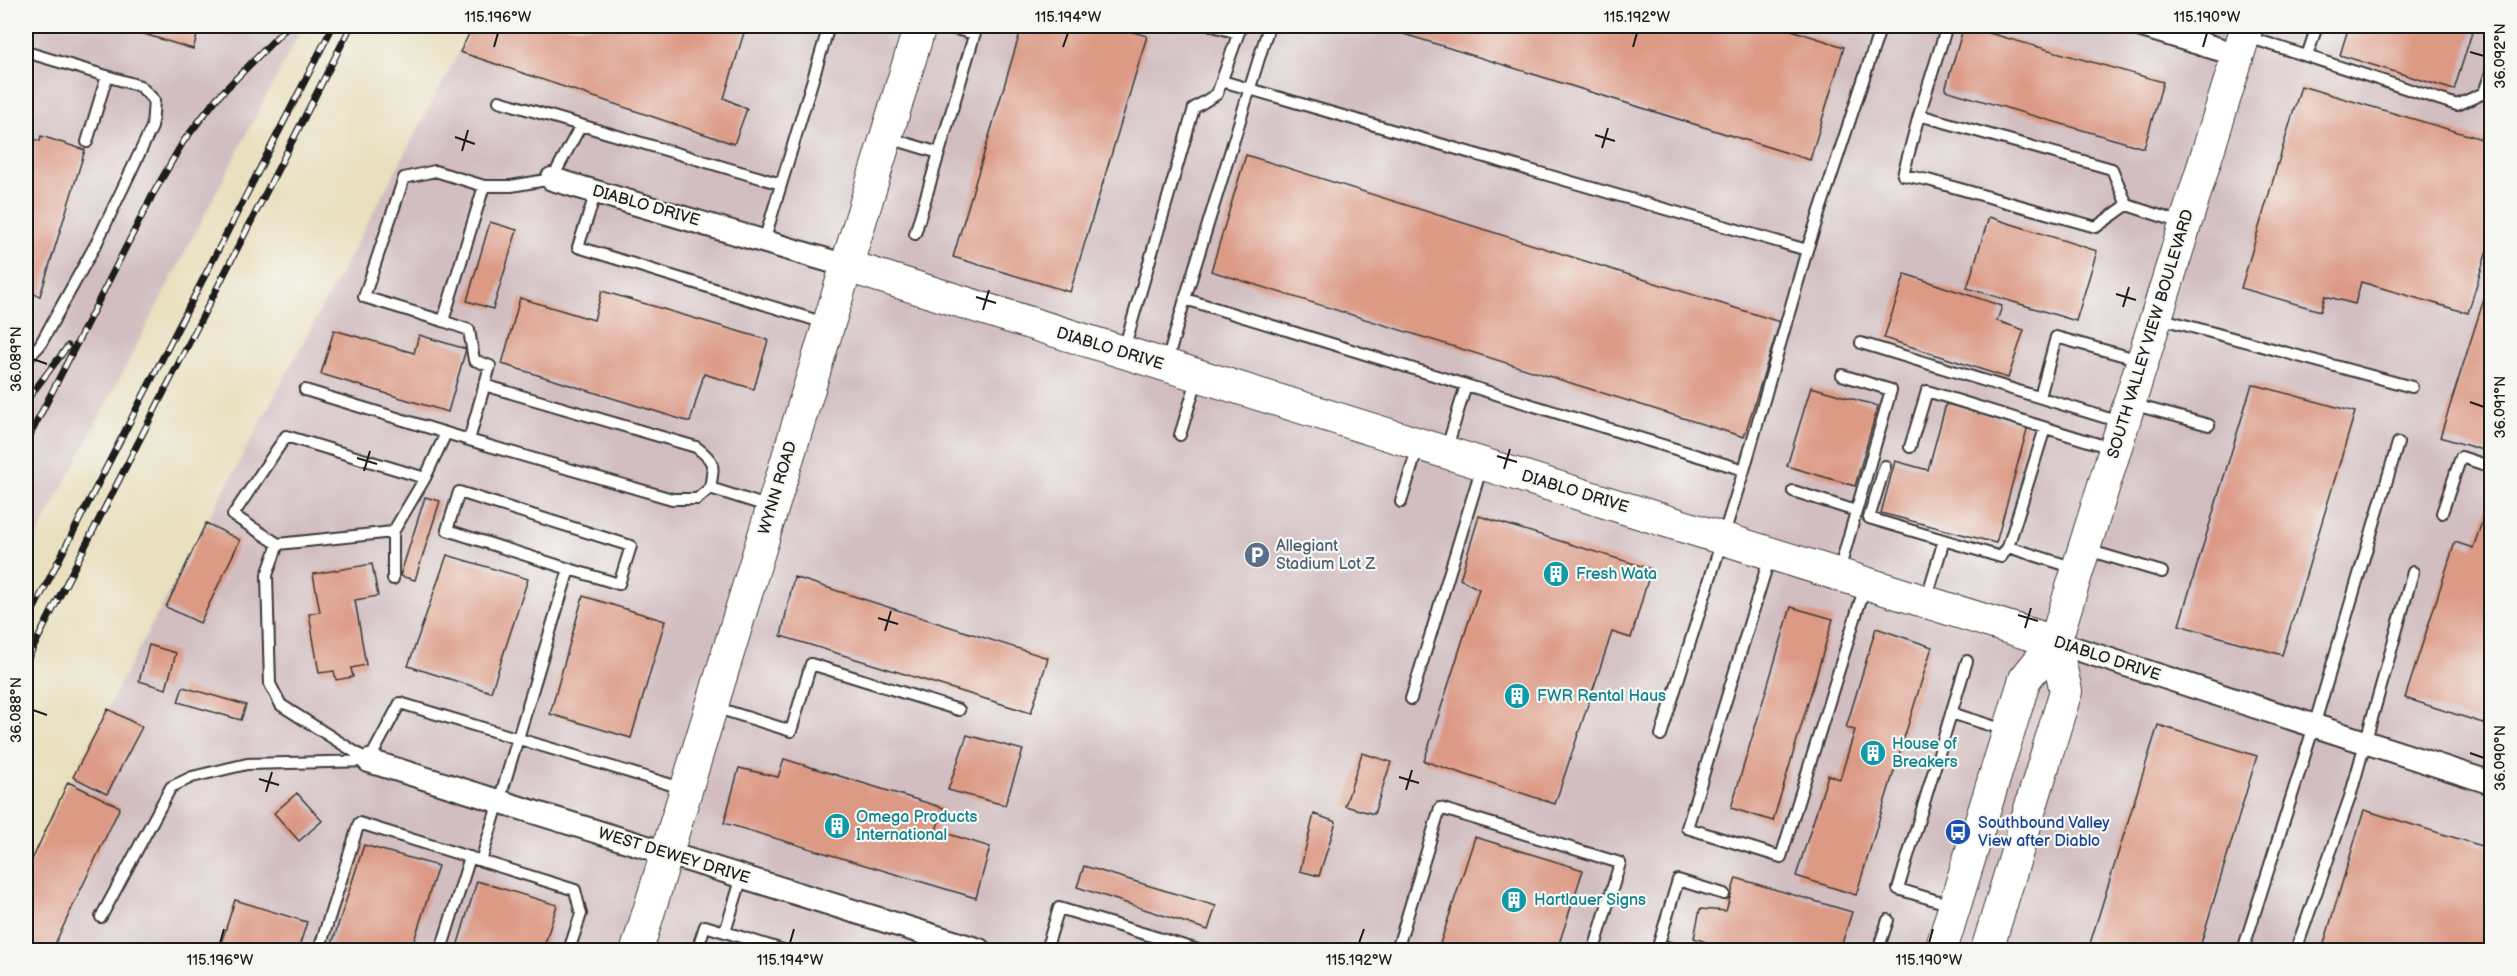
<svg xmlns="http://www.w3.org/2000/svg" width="2517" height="976" font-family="'Balsamiq Sans',sans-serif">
	<rect width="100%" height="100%" fill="#f6f6f2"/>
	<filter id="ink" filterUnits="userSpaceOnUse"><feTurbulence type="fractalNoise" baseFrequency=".0167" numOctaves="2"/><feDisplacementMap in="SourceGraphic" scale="12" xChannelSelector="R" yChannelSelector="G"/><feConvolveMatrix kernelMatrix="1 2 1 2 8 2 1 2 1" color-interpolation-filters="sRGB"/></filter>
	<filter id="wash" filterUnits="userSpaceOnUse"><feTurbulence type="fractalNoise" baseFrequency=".008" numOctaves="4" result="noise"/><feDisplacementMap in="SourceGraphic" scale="24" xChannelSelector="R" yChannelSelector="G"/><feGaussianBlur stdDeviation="1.35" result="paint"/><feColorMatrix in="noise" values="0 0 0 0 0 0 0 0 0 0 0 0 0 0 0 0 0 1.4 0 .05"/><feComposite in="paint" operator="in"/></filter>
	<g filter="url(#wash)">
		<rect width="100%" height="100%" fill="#e9e0bf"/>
		<path fill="#d2bec1" d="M26 26H303L26 558Z
			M473 26H2491V950H26V872L114 695Z"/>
		<g id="blocks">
			<path fill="#dc9984" d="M118 26H200L193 49Z
				M473 26H746L724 98 747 109 734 144 460 52Z
				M1022 26H1111L1147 36 1070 292 953 257Z
				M1378 26H1779L1844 47 1810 160Z
				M1964 26 2163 82 2144 148 1945 90Z
				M2349 26H2474L2454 90 2340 55Z
				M2301 86 2492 142V234L2468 313 2361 282 2355 304 2325 296 2321 311 2241 288Z
				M41 136 85 150 40 296 26 292V137L40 141Z
				M1246 155 1780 322 1744 437 1211 271Z
				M1989 217 2097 251 2076 321 1967 288Z
				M490 222 517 230 493 309 467 301Z
				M1905 274 2002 306 1997 321 2024 330 2008 378 1884 338Z
				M2491 277H2492V453L2440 437Z
				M602 291 768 340 754 389 704 374 690 422 502 364 520 298 594 320Z
				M334 330 414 353 419 335 466 349 448 412 321 374Z
				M2252 384 2355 412 2282 655 2179 625Z
				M1811 387 1878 406 1855 486 1787 466Z
				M1946 404 2028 426 1996 543 1881 513 1895 461 1928 470Z
				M2492 493V726L2405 698 2455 542 2473 548Z
				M425 497 440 501 415 580 400 576Z
				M1479 516 1651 569 1631 638 1612 632 1555 804 1424 761 1479 589 1460 579Z
				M206 523 240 540 200 623 166 607Z
				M447 555 528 579 491 692 408 666Z
				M372 564 378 596 355 600 366 665 351 668 353 677 336 680 334 671 319 673 309 614 320 612 313 574Z
				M794 577 1048 658 1031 713 781 636Z
				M583 596 665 621 631 738 550 714Z
				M1791 607 1833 619 1773 821 1731 808Z
				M1876 628 1932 647 1856 895 1796 876 1828 775 1840 779 1855 730 1846 728Z
				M149 645 176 653 166 689 139 681Z
				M183 687 246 705 241 720 178 702Z
				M108 709 142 727 107 794 73 777Z
				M2158 725 2257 756 2199 950H2088Z
				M967 735 1023 750 1005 805 948 790Z
				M1362 753 1391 762 1374 814 1345 806Z
				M784 759 944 808 936 830 990 847 976 898 724 823 739 768 778 777Z
				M68 782 120 807 52 950H26V873Z
				M297 793 322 821 299 841 274 813Z
				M2364 810 2492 849V950H2322Z
				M1314 814 1336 822 1319 876 1300 871Z
				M1475 837 1583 870 1557 950H1438Z
				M364 845 438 866 411 950H330Z
				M1084 866 1216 906 1208 930 1077 887Z
				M1736 878 1852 912 1840 950H1710L1712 944 1694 938 1700 909 1726 911Z
				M477 881 557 905 543 950H456Z
				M235 900 307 922 298 950H219Z"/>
		</g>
	</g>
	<g filter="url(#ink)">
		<use href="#blocks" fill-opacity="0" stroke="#3b3934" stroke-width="1.5"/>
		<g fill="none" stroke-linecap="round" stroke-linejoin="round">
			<g stroke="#3b3934" stroke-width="14">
				<path id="lane" d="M943 26 975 34
					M1213 26 1238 33
					M1947 26 1919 115 2112 169 2127 205 2182 223
					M2245 36 2457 105 2484 93
					M26 52 140 86 154 100 152 127 97 242 40 345 26 360
					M2307 56 2317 26
					M2492 69 2484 93 2492 96
					M1222 81 1807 250 1881 26
					M499 101 781 184
					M1919 115 1903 175 1928 180 2096 227 2127 205
					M889 138 939 153 977 26
					M87 142 107 76
					M484 186 443 321 364 297 404 178 435 171 484 186H511L552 179 581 125
					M596 192 578 247 825 323
					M915 234 939 153
					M764 241 829 26
					M1185 299 1269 26
					M2159 318 2412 387
					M1861 343 2120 422
					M1124 349 1194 108 1217 94 1241 26
					M1167 362 1185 299 1744 470 1807 250
					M305 390 469 440 490 366 474 360 469 330 443 321
					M2040 397 2056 337 2140 360
					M2131 404 2209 425
					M2045 428 2008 547 2075 568
					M1180 435 1198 377
					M469 440 672 499H697L710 488C714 465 716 462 696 447L484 385
					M1910 447 1927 391 2114 449
					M1446 451 1466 385
					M1885 466 1869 518 2001 557 2008 547
					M425 478 286 436 233 515 278 544 393 532 425 478 446 433
					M710 488 770 507
					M1793 491 1856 511
					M1401 502 1418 447
					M2442 513 2461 457 2492 467
					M393 532V579
					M278 544 267 575 270 684 281 705 369 761
					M2087 550 2162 572
					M1770 556 1687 828 1781 857 1865 586
					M1839 571 1891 390 1842 375
					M1926 600 1944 540
					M1411 699 1482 466
					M714 707 791 731 811 664 959 710
					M1951 713 2005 730
					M1661 735 1744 470
					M369 761 400 703 685 789
					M481 861 569 569 447 530 459 492 631 546 619 584 569 569
					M742 877 725 932 783 950
					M1951 905 1898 889 1967 661
					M101 917 171 787 192 777 247 764 369 761
					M1659 945 1678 950
					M319 950 359 823 575 890 581 914 569 950
					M441 950 470 857
					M697 950 705 926 725 932
					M1046 950 1059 908 1198 950
					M1397 950 1440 808 1620 863 1594 950
					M1657 950 1678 880 1724 894
					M1878 950 1888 920
					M2243 950 2314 726 2398 443
					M2296 950 2350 797 2413 572"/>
			</g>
			<g stroke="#3b3934" stroke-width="26">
				<path id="street" d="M2142 26 2238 55
					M552 179 847 266
					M2055 642 2492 783
					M369 761 979 950"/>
			</g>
			<g stroke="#3b3934" stroke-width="34">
				<path id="secondary" d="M847 266 2055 642
					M637 950 920 26
					M1941 950 2025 679 2055 642 2247 26
					M1987 950 2066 691 2055 642"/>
			</g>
			<use href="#lane" stroke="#fff" stroke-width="10"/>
			<use href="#street" stroke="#fff" stroke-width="22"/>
			<use href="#secondary" stroke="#fff" stroke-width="32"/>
			<g stroke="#1c1c1c" stroke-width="7">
				<path id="rail" d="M26 401 68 346
					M26 443 153 194 183 142 217 98 288 26
					M26 624 333 26
					M26 662 351 26"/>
			</g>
			<use href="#rail" stroke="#f6f6f2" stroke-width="4.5" stroke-dasharray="14" stroke-linecap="butt"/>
		</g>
	</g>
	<path fill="none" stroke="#1c1c1c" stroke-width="2" d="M494 47 498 33M1063 47 1068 33M1633 47 1637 33M2203 47 2207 33M2470 52 2484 56M1595 135 1615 141M455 137 475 144M1602 148 1608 128M462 151 468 130M2116 294 2136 300M976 297 996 303M2123 307 2129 287M983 310 989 290M33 359 47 364M2470 402 2484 407M1497 456 1517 462M357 458 377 464M1504 469 1510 449M364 471 370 451M2018 615 2038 621M878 618 898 624M2025 628 2031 608M885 631 891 611M33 710 47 715M2470 753 2484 758M1399 777 1419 783M259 779 279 785M1406 790 1412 770M266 792 272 772M220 943 224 929M790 943 794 929M1359 943 1364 929M1929 943 1933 929"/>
	<defs>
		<g id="parking-disc" transform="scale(1.35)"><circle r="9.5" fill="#5c6f8a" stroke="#f6f6f2"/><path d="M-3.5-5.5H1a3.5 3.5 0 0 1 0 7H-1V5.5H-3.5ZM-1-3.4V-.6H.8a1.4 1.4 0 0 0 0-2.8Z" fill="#fff"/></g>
		<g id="building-disc" transform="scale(1.35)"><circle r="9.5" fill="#0f9aa8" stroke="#f6f6f2"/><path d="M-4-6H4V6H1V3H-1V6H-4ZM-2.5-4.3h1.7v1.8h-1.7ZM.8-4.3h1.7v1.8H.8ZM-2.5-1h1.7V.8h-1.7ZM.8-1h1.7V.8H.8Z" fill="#fff"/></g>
		<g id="bus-disc" transform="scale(1.35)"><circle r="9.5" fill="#1a4fb4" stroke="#f6f6f2"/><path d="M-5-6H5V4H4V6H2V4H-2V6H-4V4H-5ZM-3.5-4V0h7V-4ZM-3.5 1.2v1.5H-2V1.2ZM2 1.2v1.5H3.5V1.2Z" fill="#fff"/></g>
	</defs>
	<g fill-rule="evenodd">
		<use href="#parking-disc" x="1257" y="555"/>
		<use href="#building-disc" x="1556" y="574"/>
		<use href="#building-disc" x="1517" y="696"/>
		<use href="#building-disc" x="1873" y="753"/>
		<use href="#building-disc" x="837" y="826"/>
		<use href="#bus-disc" x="1958" y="832"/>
		<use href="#building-disc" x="1514" y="900"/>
	</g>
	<g text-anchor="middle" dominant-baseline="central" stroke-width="4.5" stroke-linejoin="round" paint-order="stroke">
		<g font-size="16" fill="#1c1c1c" stroke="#f6f6f2">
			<text transform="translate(646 206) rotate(16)">DIABLO DRIVE</text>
			<text transform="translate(2151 334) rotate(-73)">SOUTH VALLEY VIEW BOULEVARD</text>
			<text transform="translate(1110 349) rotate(17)">DIABLO DRIVE</text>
			<text transform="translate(778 488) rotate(-73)">WYNN ROAD</text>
			<text transform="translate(1575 492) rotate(17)">DIABLO DRIVE</text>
			<text transform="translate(2107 659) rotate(18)">DIABLO DRIVE</text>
			<text transform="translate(674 856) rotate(17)">WEST DEWEY DRIVE</text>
		</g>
		<g font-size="16" fill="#4e5e75" stroke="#f6f6f2" text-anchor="start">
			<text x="1276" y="546">Allegiant<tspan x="1276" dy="18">Stadium Lot Z</tspan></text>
		</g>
		<g font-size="16" fill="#0d838f" stroke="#f6f6f2" text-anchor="start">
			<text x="1576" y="574">Fresh Wata</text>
			<text x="1537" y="696">FWR Rental Haus</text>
			<text x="1892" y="744">House of<tspan x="1892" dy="18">Breakers</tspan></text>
			<text x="856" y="817">Omega Products<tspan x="856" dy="18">International</tspan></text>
			<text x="1534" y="900">Hartlauer Signs</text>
		</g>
		<g font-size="16" fill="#164399" stroke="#f6f6f2" text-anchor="start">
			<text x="1978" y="823">Southbound Valley<tspan x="1978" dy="18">View after Diablo</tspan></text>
		</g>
	</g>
	<rect width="2517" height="976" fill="none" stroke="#f6f6f2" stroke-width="66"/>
	<rect x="33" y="33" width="2451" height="910" fill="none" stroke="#1c1c1c" stroke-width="2"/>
	<g font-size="15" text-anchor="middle" fill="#1c1c1c">
		<text x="498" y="22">115.196°W</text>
		<text x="1068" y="22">115.194°W</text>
		<text x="1637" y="22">115.192°W</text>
		<text x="2207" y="22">115.190°W</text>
		<text transform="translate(2500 56) rotate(-90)" y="5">36.092°N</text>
		<text transform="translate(16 359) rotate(-90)" y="5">36.089°N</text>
		<text transform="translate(2500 407) rotate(-90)" y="5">36.091°N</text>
		<text transform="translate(16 710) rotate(-90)" y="5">36.088°N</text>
		<text transform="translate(2500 758) rotate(-90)" y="5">36.090°N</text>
		<text x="220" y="965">115.196°W</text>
		<text x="790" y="965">115.194°W</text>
		<text x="1359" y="965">115.192°W</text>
		<text x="1929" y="965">115.190°W</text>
	</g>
</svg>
